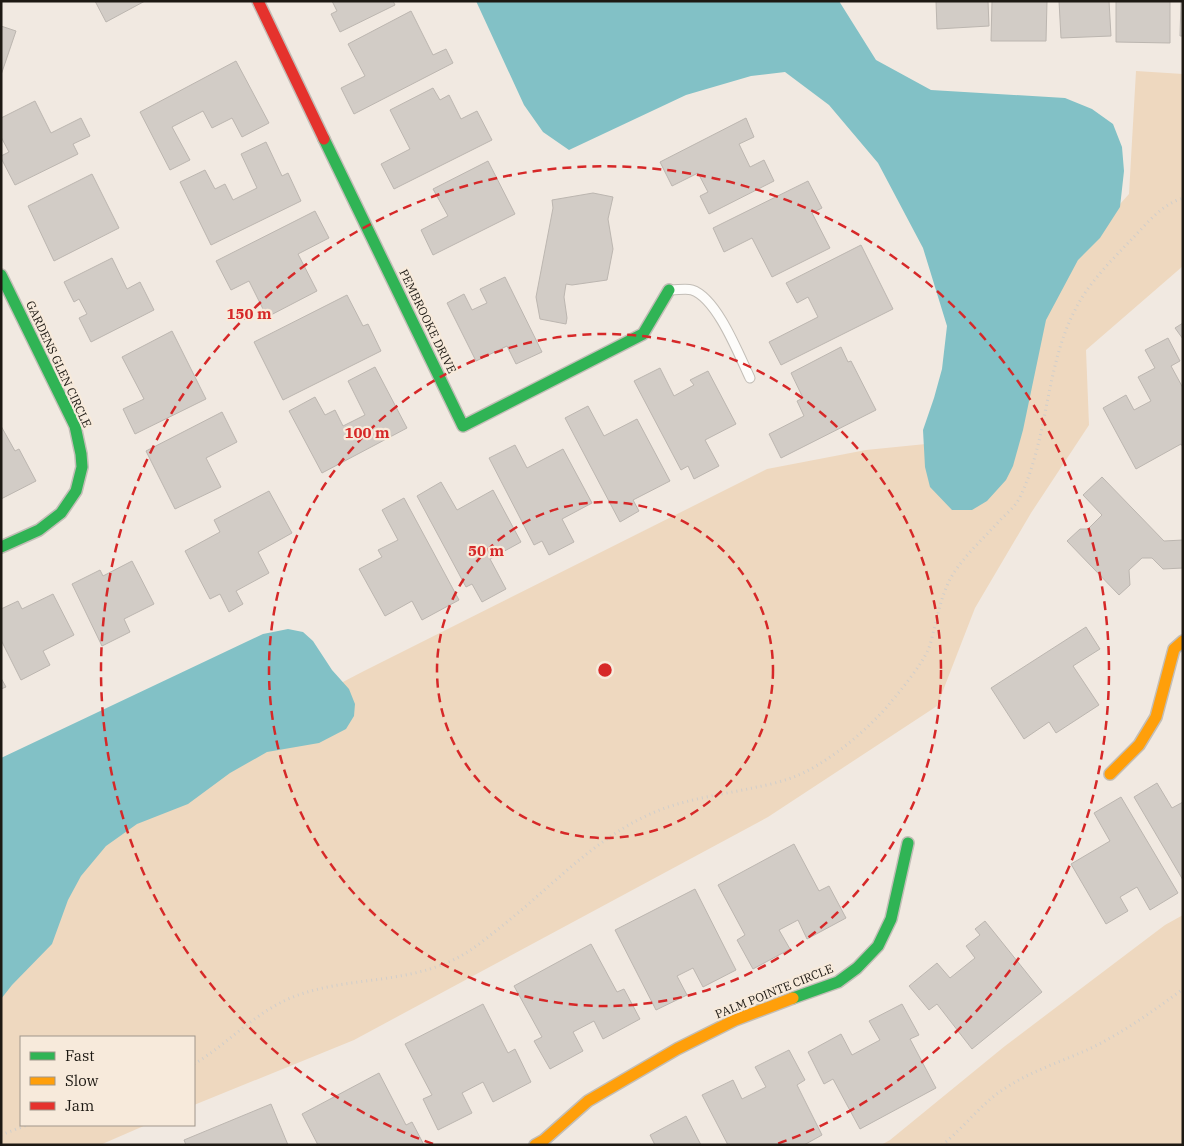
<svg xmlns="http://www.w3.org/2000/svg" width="1184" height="1146" font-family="'IBM Plex Serif',serif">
	<rect width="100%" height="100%" fill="#f1e9e1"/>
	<path fill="#eed8bf" d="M1136 71 1183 74V266L1086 350 1089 425 1031 513 975 608 937 706 768 817 354 1040 194 1105V1037H21V1125H146L100 1145H1V921L194 760 362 672 767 469 866 450 936 443 1054 286 1102 224 1129 194Z
		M1183 915V1145H881L890 1140 1005 1046 1165 925Z"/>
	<path fill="#82c1c6" d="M476 1H839L876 60 931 90 1065 98 1092 109 1113 124 1122 147 1124 171 1120 207 1100 238 1078 260 1046 320 1023 430 1013 466 1006 480 987 501 972 510H952L930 487 925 467 923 430 934 398 942 369 947 326 923 248 878 163 829 105 785 72 751 76 686 95 569 150 543 132 524 105Z
		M288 629 303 632 313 641 332 670 349 689 355 704 354 716 346 729 319 743 267 752 230 773 188 804 137 824 106 846 81 876 68 900 52 944 12 985 1 999V758L263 634Z"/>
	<path fill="#d2ccc6" stroke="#bcb6b0" d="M95 1H145L106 22Z
		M332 1H393L395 5 340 32 331 14 337 11Z
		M936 1H988L989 26 937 29Z
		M992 1H1047L1046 41H991Z
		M1059 1H1109L1111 36 1061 38Z
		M1116 1H1170V43L1116 42Z
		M1181 1H1183V36H1180Z
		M411 11 433 55 446 49 453 63 354 114 341 88 365 76 348 44Z
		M1 26 16 31 1 75Z
		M236 61 269 123 242 137 232 118 212 128 203 111 172 127 190 160 170 170 140 112Z
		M433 88 440 100 449 95 461 119 477 111 492 140 394 189 381 164 410 149 390 110Z
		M35 101 51 133 81 118 90 136 73 144 78 154 15 185 1 158V156L9 152 1 137V118Z
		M746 118 754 137 739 144 750 167 764 160 774 181 709 214 700 196 708 192 698 173 672 186 660 162Z
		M266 142 282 176 288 173 301 201 211 245 180 182 205 170 215 189 225 184 233 200 257 188 241 154Z
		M488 161 515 214 433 255 421 230 448 216 433 189Z
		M92 174 119 228 54 261 28 206Z
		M808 181 822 208 812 213 830 248 772 277 752 238 724 252 713 228Z
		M593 193 613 197 608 219 613 249 607 280 572 285 566 284 564 297 567 318 566 324 540 319 536 297 553 208 552 200Z
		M315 211 329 238 298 254 317 291 267 317 249 281 231 290 216 261Z
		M861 245 893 309 781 365 769 342 818 317 808 297 797 303 786 283Z
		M112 258 127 289 140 282 154 310 91 342 79 318 87 314 79 299 74 302 64 282Z
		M505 277 542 352 516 364 507 346 476 361 447 303 464 294 472 310 487 303 480 289Z
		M347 295 363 326 368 324 381 351 283 400 254 342Z
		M1183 323V339L1175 328Z
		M172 331 206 399 135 434 123 409 144 399 122 357Z
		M1168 338 1180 361 1171 366 1183 388V447L1181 444 1136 469 1103 408 1126 395 1134 410 1151 401 1138 377 1155 368 1145 350Z
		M841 347 848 362 851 361 876 410 781 458 769 434 804 416 797 401 803 398 791 373Z
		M375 367 407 428 322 473 289 411 315 397 325 415 335 410 343 426 365 415 348 381Z
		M660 368 674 396 694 385 690 380 708 371 736 424 705 440 719 466 694 479 688 466 681 470 634 381Z
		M588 406 604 436 637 419 670 481 633 500 639 511 620 522 565 418Z
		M222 412 237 442 206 458 221 487 175 509 146 451Z
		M1 426 15 451 19 449 36 481 1 499Z
		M515 445 527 468 563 449 592 503 562 519 574 542 549 555 542 541 534 545 489 458Z
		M1102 477 1164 541 1183 540V568L1163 569 1152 558H1142L1129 570 1130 585 1119 595 1067 541 1080 529H1088L1102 515 1083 495Z
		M441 482 457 510 493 490 521 542 490 559 506 589 482 602 472 584 466 587 417 496Z
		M269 491 292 533 258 552 269 573 236 591 243 604 229 612 220 594 210 599 185 551 220 532 214 520Z
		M404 498 459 600 422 620 412 601 385 616 359 569 382 557 378 550 398 540 382 510Z
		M132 561 154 604 124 619 130 632 102 646 72 584 100 570 103 576Z
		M53 594 74 635 43 651 50 665 21 680 1 640V609L18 601 22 609Z
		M1086 627 1100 649 1073 666 1099 705 1056 733 1049 722 1024 739 991 688Z
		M1 678 6 687 1 689Z
		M1157 783 1172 808 1183 802V880L1134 797Z
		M1121 797 1178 893 1150 910 1137 887 1120 897 1128 911 1106 924 1071 864 1110 841 1094 813Z
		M794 844 819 891 829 886 846 918 807 939 798 920 779 930 790 949 753 969 737 940 745 935 718 885Z
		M695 889 736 970 703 987 693 968 677 976 687 995 656 1010 615 930Z
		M985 921 1042 992 972 1049 937 1004 929 1010 909 986 937 963 950 978 975 958 966 946 980 935 975 929Z
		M591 944 617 992 624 989 640 1019 603 1039 594 1021 573 1032 583 1051 550 1069 534 1041 542 1037 514 986Z
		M483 1004 508 1053 515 1049 531 1082 493 1102 483 1082 462 1093 472 1113 438 1130 423 1099 432 1095 405 1044Z
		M902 1004 919 1035 910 1039 936 1088 860 1129 833 1079 824 1084 808 1052 841 1034 852 1055 880 1040 869 1021Z
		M789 1050 805 1080 797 1085 822 1135 804 1145H728L702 1095 733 1080 742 1099 766 1087 755 1067Z
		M379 1073 406 1125 412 1122 424 1145H318L302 1114Z
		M271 1104 288 1145H186L184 1140Z
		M686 1116 701 1145H655L650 1135Z"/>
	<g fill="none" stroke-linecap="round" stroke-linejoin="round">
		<g stroke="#c3beb7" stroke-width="11">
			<path id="lane" d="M672 290C678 290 686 288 692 290 717 298 739 355 750 378"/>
		</g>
		<g stroke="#c3beb7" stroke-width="14">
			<path id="fast" d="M324 139 463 426 643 334 669 290
				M1 275 75 426 81 454 82 467 76 491 61 513 39 530 1 547
				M793 998 838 982 857 968 878 946 891 919 908 843"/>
		</g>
		<g stroke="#c3beb7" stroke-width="14">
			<path id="slow" d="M1110 774 1139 745 1156 717 1174 649 1183 641
				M535 1145 544 1140 588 1101 677 1049 735 1020 793 998"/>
		</g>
		<g stroke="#c3beb7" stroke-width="14">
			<path id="jam" d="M258 1 324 139"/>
		</g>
		<path stroke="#d0cecb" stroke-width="3" stroke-dasharray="1 4" stroke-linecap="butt" d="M194 1064C228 1044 255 1012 293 997 346 976 405 985 457 958 473 950 488 937 502 926 550 888 592 841 648 815 682 799 721 795 757 787 768 785 780 782 791 778 825 766 868 730 891 702 901 690 922 664 928 650 931 644 932 636 934 630 939 609 943 589 955 571 969 551 986 536 1002 518 1009 512 1016 505 1020 497 1049 437 1045 366 1076 308 1089 283 1110 262 1129 242 1145 226 1160 205 1183 198
			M1 1135 27 1125
			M942 1145C965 1127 982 1102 1007 1087 1032 1071 1060 1062 1087 1050 1121 1034 1152 1012 1183 989"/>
		<use href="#lane" stroke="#fdfcfa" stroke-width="9"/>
		<use href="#fast" stroke="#30b455" stroke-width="11"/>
		<use href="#slow" stroke="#ff9f0a" stroke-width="11"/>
		<use href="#jam" stroke="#e5322d" stroke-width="11"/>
	</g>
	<g fill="none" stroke="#d62828" stroke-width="2.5" stroke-dasharray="9 6">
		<circle cx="605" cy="670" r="168"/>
		<circle cx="605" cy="670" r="336"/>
		<path d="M433 1144A504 504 0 1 1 777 1144"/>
	</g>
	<g text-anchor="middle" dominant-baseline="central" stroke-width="4.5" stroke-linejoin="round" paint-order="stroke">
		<g font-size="12" fill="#1d1913" stroke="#f7eadb">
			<text transform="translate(428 321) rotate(64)">PEMBROOKE DRIVE</text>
			<text transform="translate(59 364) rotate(65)">GARDENS GLEN CIRCLE</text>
			<text transform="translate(774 991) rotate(-22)">PALM POINTE CIRCLE</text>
		</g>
	</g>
	<circle cx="605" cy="670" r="8" fill="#d62828" stroke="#f7eadb" stroke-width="2.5"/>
	<g font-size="15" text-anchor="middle" font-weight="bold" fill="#d62828" stroke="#f7eadb" stroke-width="4.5" stroke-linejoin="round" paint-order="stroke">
		<text x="249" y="319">150 m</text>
		<text x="367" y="438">100 m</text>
		<text x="486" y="556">50 m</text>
	</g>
	<rect width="1184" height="1146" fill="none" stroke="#1d1913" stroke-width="5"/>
	<rect x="20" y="1036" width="175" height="90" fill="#f7eadb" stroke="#a0968b"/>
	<rect x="30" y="1052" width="25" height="8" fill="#30b455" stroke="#a0968b"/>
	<text x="65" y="1061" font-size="15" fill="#1d1913">Fast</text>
	<rect x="30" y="1077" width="25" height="8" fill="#ff9f0a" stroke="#a0968b"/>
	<text x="65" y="1086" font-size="15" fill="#1d1913">Slow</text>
	<rect x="30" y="1102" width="25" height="8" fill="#e5322d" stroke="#a0968b"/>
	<text x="65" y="1111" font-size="15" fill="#1d1913">Jam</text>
</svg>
